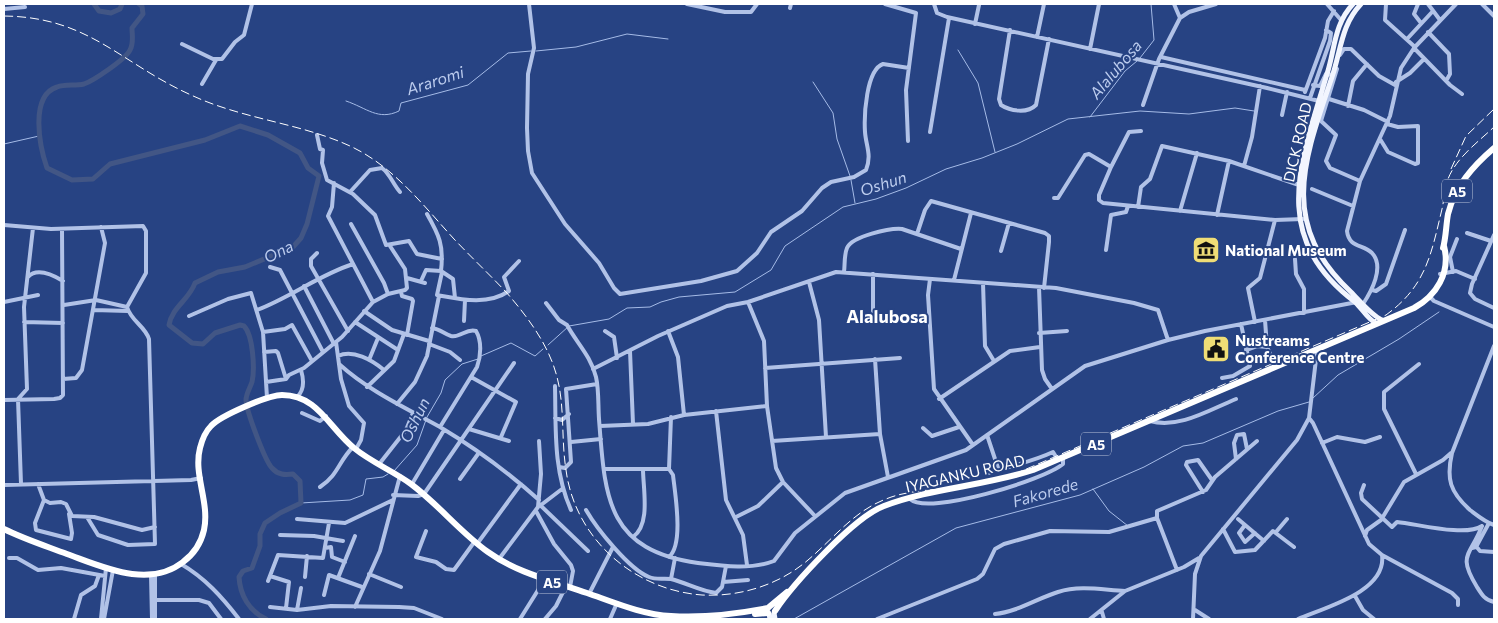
<svg xmlns="http://www.w3.org/2000/svg" width="1498" height="623" font-family="Commissioner,sans-serif">
	<rect width="100%" height="100%" fill="#274383"/>
	<g fill="none" stroke-linecap="round" stroke-linejoin="round">
		<path stroke="#a5bbe7" stroke-width="1" d="M958 50 978 83 995 152
			M536 51 576 47 627 34 668 39
			M1140 58 1154 40 1151 4
			M813 82 833 113 837 139 850 176
			M346 101C367 108 378 121 399 111L401 103 468 85 508 53 531 51
			M1090 117 1125 71 1137 61
			M4 144 39 136
			M851 180 855 203
			M548 345 569 326 609 319 627 308 650 307 661 302 679 297 735 292 771 270 785 246 843 207 876 199 906 188 946 169 982 158 1017 144 1068 119 1140 111 1189 114 1235 108 1254 111
			M481 356 511 343 535 356 543 349
			M1313 398 1338 375 1399 339 1439 312
			M394 471 417 445 427 417 441 393 445 380 462 364 478 359
			M1093 489 1109 511 1128 526
			M301 503 350 500 363 495 366 479 383 477 388 474
			M794 619 956 528 1080 495 1144 467 1183 446 1203 443 1278 411 1309 402"/>
		<path stroke="#425685" stroke-width="5" d="M94 4 99 11 111 13 120 9 122 4
			M139 4 142 6 143 14 132 28C132 35 134 43 130 50 126 59 93 81 84 84 75 86 65 84 57 87 29 96 40 148 47 168L72 180 93 179 110 164 205 140 240 126 268 135 300 153 308 168 319 176 307 224 301 238 293 247 245 267 218 272 195 283C189 300 172 307 169 325L192 343 203 344 215 333 240 325 244 326C253 335 255 369 252 382 250 388 246 394 246 400 246 410 265 461 272 468 278 475 285 475 293 474L300 481 301 503 280 513 265 523 260 534V546L252 568 243 571 239 577C240 595 249 611 266 619"/>
		<path stroke="#b1c2e7" stroke-width="4" d="M529 4 534 48 528 74 527 128 528 151 532 173 565 224 599 263 614 288 620 294 701 281 737 271 757 253 771 232 802 211 822 188 831 182 854 177 866 170C872 155 866 146 865 132 864 116 866 70 883 64L909 68
			M687 4 725 12H751L757 4
			M885 4 916 13 906 90 908 141
			M934 4 937 13 947 17 1267 88 1319 101
			M1327 4 1341 20
			M1386 4 1385 20 1415 47
			M1418 4 1414 14 1421 23
			M1428 4 1440 20
			M1482 4 1494 16
			M790 8 791 4
			M4 9 25 7
			M1180 18 1189 12 1216 4
			M975 24 979 5
			M1010 30 999 99 1001 105C1010 111 1027 114 1036 105L1049 39
			M1428 32 1449 54 1450 74 1446 81
			M1037 37 1044 4
			M1407 39 1433 11
			M182 44 213 59H222L235 42 244 35 252 4
			M1414 48 1450 85 1462 94
			M1090 49 1099 4
			M1340 55 1344 49H1351L1379 76 1395 85
			M1161 57 1305 90
			M1337 69 1321 121 1336 135 1326 161 1330 168 1360 181
			M1396 82 1410 73 1424 59
			M202 84 216 60
			M1313 85 1320 86 1326 74 1333 75
			M1305 92 1325 38 1328 21 1334 11
			M1310 98 1330 41 1331 33 1326 30
			M1329 99 1364 110 1388 122
			M1143 105 1159 59 1180 18 1174 4
			M1348 106 1353 81 1367 64
			M1282 115 1287 92
			M1141 131 1129 132 1111 167 1099 195V200L1103 203 1275 220 1303 219
			M930 132 949 18
			M317 135 320 149 323 150 322 163 327 180 353 194 375 215 386 245 409 241 417 254 442 259
			M1380 139 1388 152 1415 164 1418 163V126L1398 127 1387 124
			M1244 166 1252 137 1260 86
			M334 183 332 207 328 216 373 302
			M1312 189 1353 206
			M350 192 370 170 382 168C390 174 393 184 400 192
			M1054 198H1058L1085 155 1089 154 1111 167
			M1138 207 1141 187 1150 179 1162 146 1229 161 1299 185
			M1180 211 1197 153
			M427 214C439 235 444 245 441 271
			M1217 215 1229 161
			M351 224 384 283 388 294
			M4 225 51 229 143 226 146 231V273L127 307C131 321 145 326 149 339L155 544 128 545 98 535 87 517
			M1467 233 1491 241
			M917 234 925 210 931 201 1045 233 1049 236V242L1044 288
			M1494 235 1472 284 1470 293 1475 299 1494 308
			M1106 250 1111 215 1126 212 1128 206
			M1001 251 1009 223
			M317 253 311 259V266L348 331
			M1295 259 1296 274 1304 289V313
			M270 267 280 270 323 352
			M442 272 437 295C459 299 488 306 509 291L504 277 519 261
			M844 272C845 265 844 255 847 248 852 236 890 228 902 229L961 249
			M1453 272 1450 257 1457 239
			M1440 274 1456 271 1475 279
			M28 277C37 267 53 275 63 281
			M407 278 425 283
			M930 279 928 295 934 389 973 445
			M954 280 971 213
			M421 281 426 270 441 271 453 279 455 298
			M809 282 819 320 826 437
			M983 283 985 346 994 361
			M304 286 334 344
			M1039 287 1042 370 1045 379 1052 389
			M1372 290 1376 291 1386 284 1405 230
			M401 292 402 296 412 299 413 301 407 335
			M1429 296 1434 301 1494 327
			M4 302 38 295
			M748 302 764 341 767 406 776 468 783 482 815 516
			M546 303 559 320 567 325C576 342 591 356 596 377 599 390 598 405 599 419 605 497 606 550 698 563 722 566 751 570 774 561L795 533 845 493 966 450 1085 366 1168 340 1205 331 1357 302
			M1363 304C1371 292 1385 267 1372 253 1363 244 1349 248 1347 231L1360 181 1390 116 1401 68 1414 48 1456 4
			M64 305 96 300 127 307
			M94 310 128 311
			M257 310C291 297 319 275 353 264
			M364 311 392 330 429 341
			M873 311V274
			M189 316 228 299 251 293 263 332 267 398
			M1265 320 1267 347 1271 356
			M464 321 465 300
			M24 322 63 323
			M355 322 398 350
			M1255 322 1248 288 1260 278 1275 220
			M432 328C440 329 444 334 451 336 461 338 466 328 476 331 482 341 481 356 477 367L440 427
			M605 331 614 337 617 358
			M668 331 678 357 684 415
			M263 332 285 329 292 325 312 361
			M1039 333 1067 331
			M336 342 341 379 349 406 364 423 361 440 356 449
			M429 344 450 352 460 360
			M1494 346 1452 453C1446 479 1450 492 1470 510 1478 516 1485 522 1494 525
			M1246 350 1257 346 1267 347
			M630 351 633 424
			M264 352 276 351 278 353 286 379
			M338 356C353 349 372 360 384 370
			M875 359 880 434 888 477
			M369 360 378 338
			M339 364C369 391 404 407 440 427 475 448 509 473 539 500
			M765 368 900 358
			M593 369 658 336 727 306 748 302 836 272 1056 288 1134 303 1158 310 1168 340
			M471 377 516 402 501 437
			M1222 378 1233 376 1250 366 1241 324
			M63 379 76 378 82 370 105 243 101 227
			M266 382 286 379 289 375 304 368 342 337 373 302 388 294 405 290 407 288 405 269 390 246
			M555 386C556 428 553 470 571 510
			M367 387 394 361 404 334
			M297 397C305 390 304 380 301 370
			M939 399 1010 351 1040 347
			M4 400 54 399 60 398 63 395 62 229
			M397 404 415 382 427 356 439 296
			M716 411 726 500 743 535 747 565
			M302 413 320 421 326 416
			M555 418 562 420 569 414
			M1309 418 1313 423 1369 544 1382 555 1452 593 1458 599V605
			M1150 421C1179 429 1209 410 1236 399
			M600 426 648 424 684 415 767 406
			M923 428 932 436 959 427
			M469 429 509 441
			M987 435 998 468
			M772 441 880 434
			M571 442 601 439
			M1322 443 1337 437 1365 442 1380 437
			M1236 459 1234 443 1237 435 1244 434 1247 449
			M380 463 406 430 413 413
			M559 467 565 468 571 462 566 389 597 384
			M604 469H669
			M988 473C1010 466 1032 462 1053 452L1058 460
			M1416 474 1384 409V392L1419 364
			M460 479 478 454
			M21 484 18 399 27 389 24 307 33 228
			M38 484 44 500 50 503 61 502 66 504 72 516 94 517 142 530 155 527
			M412 484 444 430
			M4 485 191 480 201 478
			M1364 485 1361 493 1362 499 1392 527 1397 522C1418 524 1465 537 1482 526
			M320 487C339 474 338 462 353 447
			M1203 492 1186 465 1187 462 1198 460 1212 480
			M393 495 418 496 424 494 514 363
			M910 499C928 516 1044 480 1063 464V458
			M44 500 35 523 36 530 71 539 72 533 69 514
			M539 504 588 551
			M541 505 562 489
			M586 510C597 529 629 569 649 577 656 580 664 578 671 579 687 583 700 591 716 593L722 587 726 566
			M536 511 554 544 571 565 573 571 570 587
			M736 517 758 506 783 482
			M297 519 345 523 393 500
			M1238 519 1264 541
			M1245 525 1239 533 1245 542 1255 533
			M1482 526C1470 557 1457 554 1477 587 1482 595 1485 600 1494 602
			M1223 529 1235 552 1255 550 1273 531 1294 547
			M426 531 416 557 436 562 446 569 454 570 475 541
			M1276 532 1287 519
			M280 535 314 536 343 541
			M1365 536 1367 530 1381 520 1404 482 1443 460 1451 453
			M633 537C651 524 643 489 643 469
			M477 544 521 484
			M1475 545 1480 551 1494 552
			M325 548 331 547 332 557 345 562
			M1472 548 1476 547 1489 523
			M669 557C684 544 675 494 673 475L669 469 671 417
			M9 558H17L38 570 61 568 105 576
			M499 559 538 507 541 474 539 441
			M181 564C205 578 222 597 239 619
			M1177 570 1157 518V511L1206 490 1215 477 1257 441
			M369 574 401 587
			M151 575 152 619
			M270 576 289 582 286 608
			M305 577 307 556
			M338 578 355 536
			M671 579 675 558
			M268 581 278 555 323 558 329 523
			M723 582 748 580
			M589 594 613 547
			M324 595 329 575 362 587
			M1355 596 1363 610 1374 619
			M155 600H199L209 603 221 619
			M270 607 297 610 331 606 399 607 414 608 442 619
			M355 607 380 551 400 476
			M297 610 301 588
			M1195 610 1209 619
			M1102 612 1104 619
			M995 614C1017 612 1038 598 1058 592 1080 585 1103 590 1125 591
			M74 619 81 595 95 586 99 575
			M101 619 106 568
			M104 619 113 570
			M155 619V575
			M520 619 545 579
			M545 619 556 606 566 586
			M610 619 617 603
			M877 619 977 579 983 574 995 549 1004 544 1050 531 1109 532 1157 518
			M1090 619 1125 591 1184 567 1199 558
			M1193 619 1195 574 1201 556 1297 440 1309 418 1317 351
			M1298 619C1323 608 1387 592 1382 555"/>
		<path stroke="#f2f5fe" stroke-width="5" d="M1353 4C1334 24 1335 49 1327 74 1301 162 1268 236 1355 302 1362 308 1368 320 1376 323
			M1361 4C1341 25 1341 51 1332 77 1304 160 1278 224 1351 292 1360 301 1371 315 1382 320
			M774 613 775 619
			M769 614 770 619"/>
		<path stroke="#fff" stroke-width="6" d="M1443 248C1446 238 1446 225 1448 214 1455 186 1473 166 1494 148
			M4 529C24 539 46 546 67 554 103 567 149 589 183 562 194 554 201 543 204 530 210 502 193 475 200 448 202 440 205 432 211 426 220 416 268 395 282 395 318 395 329 428 354 448 371 462 393 471 411 484 439 505 460 532 488 552 517 573 553 581 587 593 613 602 643 615 671 616 703 618 737 614 768 608
			M769 607 787 592
			M775 611C793 584 854 517 884 506 931 488 984 486 1033 470L1414 308C1436 296 1451 273 1444 246
			M755 614 768 613"/>
		<path stroke="#fff" stroke-width="1" stroke-dasharray="9 4" stroke-linecap="butt" d="M4 16C89 17 120 63 191 95 242 119 300 123 350 146 393 166 423 205 454 239 471 257 489 274 506 292 527 316 549 345 557 377 565 407 561 439 566 470 575 539 634 590 702 595 740 597 779 585 808 560 834 538 854 511 886 499 903 492 921 491 938 489 965 486 991 481 1017 473L1386 315C1426 286 1431 255 1442 209 1444 200 1445 188 1448 179 1456 158 1478 142 1494 127
			M1451 169 1466 136 1494 109"/>
	</g>
	<defs>
		<g id="museum-square" transform="scale(1.4375)"><rect x="-9" y="-9" width="18" height="18" rx="4" fill="#efdd76" stroke="#274383"/><path d="M0-6L6-3V-2H-6V-3ZM-5-1h2V3h-2ZM-1-1h2V3h-2ZM3-1h2V3H3ZM-6 4H6V6H-6Z" fill="#111"/></g>
		<g id="civic-square" transform="scale(1.4375)"><rect x="-9" y="-9" width="18" height="18" rx="4" fill="#efdd76" stroke="#274383"/><path d="M-.6-6.5H3V-4.5H.6V-3L4-1V1h2V6H-6V1h2V-1L-.6-3ZM-1.2 2.5V6h2.4V2.5Z" fill="#111"/></g>
	</defs>
	<g fill-rule="evenodd">
		<use href="#museum-square" x="1206" y="250"/>
		<use href="#civic-square" x="1216" y="349"/>
	</g>
	<g text-anchor="middle" dominant-baseline="central" stroke-width="4" stroke-linejoin="round" paint-order="stroke">
		<g fill="#274383" stroke="#bec7da" stroke-width="1">
			<rect x="1442" y="179.5" width="30" height="23" rx="4"/>
			<rect x="1081" y="432.5" width="30" height="23" rx="4"/>
			<rect x="537" y="570.5" width="30" height="23" rx="4"/>
		</g>
		<g font-size="14" font-weight="bold" fill="#fff">
			<text x="1457" y="191">A5</text>
			<text x="1096" y="444">A5</text>
			<text x="552" y="582">A5</text>
		</g>
		<g font-size="15" fill="#fff" stroke="#274383">
			<text transform="translate(1297 142) rotate(-77)">DICK ROAD</text>
			<text transform="translate(965 473) rotate(-13)">IYAGANKU ROAD</text>
		</g>
		<g font-size="15" font-weight="bold" fill="#fff" stroke="#274383" text-anchor="start">
			<text x="1225" y="250">National Museum</text>
			<text x="1235" y="340">Nustreams<tspan x="1235" dy="17">Conference Centre</tspan></text>
		</g>
		<g font-size="16" font-style="italic" fill="#bcccee" stroke="#274383">
			<text transform="translate(1115 69) rotate(-50)">Alalubosa</text>
			<text transform="translate(435 80) rotate(-18)">Araromi</text>
			<text transform="translate(883 183) rotate(-18)">Oshun</text>
			<text transform="translate(278 251) rotate(-27)">Ona</text>
			<text transform="translate(414 420) rotate(-64)">Oshun</text>
			<text transform="translate(1045 492) rotate(-16)">Fakorede</text>
		</g>
		<g font-size="18" font-weight="bold" fill="#fff" stroke="#274383">
			<text x="887" y="316">Alalubosa</text>
		</g>
	</g>
	<rect width="1498" height="623" fill="none" stroke="#ffffff" stroke-width="10"/>
</svg>
